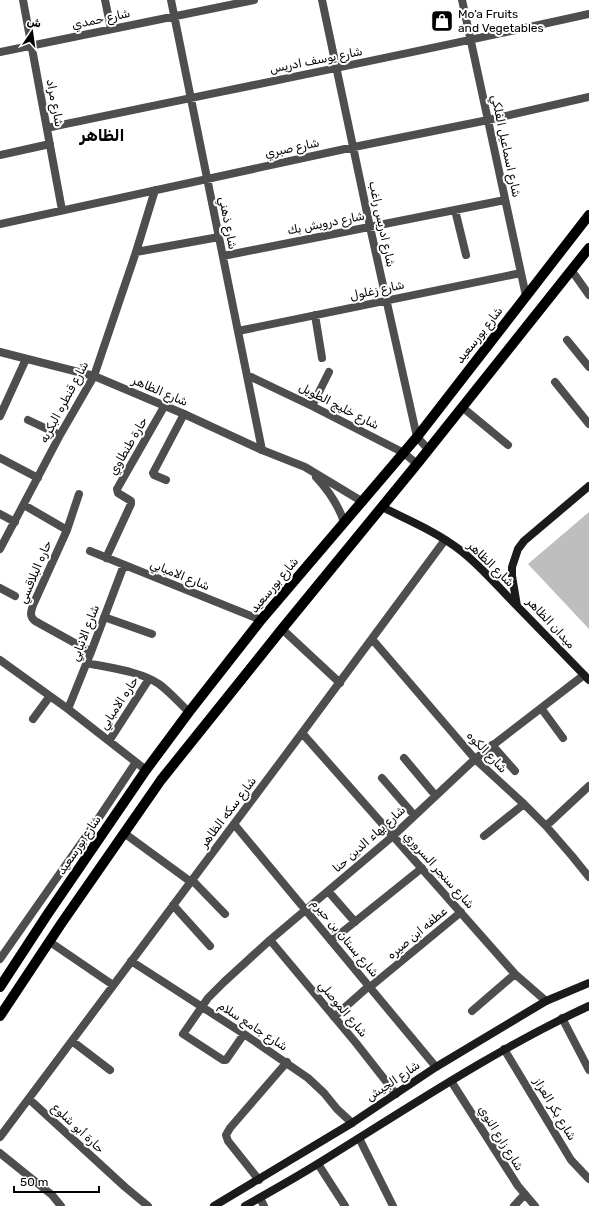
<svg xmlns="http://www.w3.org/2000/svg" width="589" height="1206" font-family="Rubik,'Noto Naskh Arabic',sans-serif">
	<rect width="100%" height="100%" fill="#fff"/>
	<path fill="#bebebe" d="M589 512V629L528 564Z"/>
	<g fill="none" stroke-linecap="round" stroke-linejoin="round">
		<path stroke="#4e4e4e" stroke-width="8" d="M23 0 62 210
			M105 0 111 29
			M171 0 262 450
			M322 0 370 227 417 437 428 449
			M462 0 526 296
			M0 52 254 0
			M47 128C228 90 409 54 589 14
			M0 155 50 144
			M455 210 466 255
			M0 224 354 147 488 120 589 97
			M136 252 219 237
			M223 256 505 200
			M572 271 589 295
			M315 315 322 358
			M238 331 521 273
			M567 340 589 367
			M247 375 312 406 404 453 417 464
			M555 382 589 424
			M312 406 329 372
			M462 407 508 445
			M0 416 26 359
			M28 420 60 435
			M0 458 38 478
			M166 480 154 475 153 473 184 414
			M79 494 67 530 33 605C31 612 29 616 35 621L91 652
			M24 505 67 530
			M0 514 15 522
			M0 549 60 435 94 376 136 252 155 190
			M90 551 261 620
			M106 558 131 504V501L118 493 117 489 165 405
			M0 588 15 596
			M104 617 152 634
			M282 629 340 683
			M372 639 475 759 524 804 546 826 572 856 589 877
			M0 660 68 709 146 770
			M87 663C109 668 140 671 159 684 170 692 179 703 189 712
			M541 708 563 738
			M68 709 91 652 124 565
			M33 719 50 696
			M302 733 515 974 546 1001
			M109 741 149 679
			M492 745 515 771
			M404 758 435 795
			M382 778 414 815
			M234 824 436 1067
			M546 826 589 786
			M124 833 191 882
			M484 836 524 804
			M192 880 225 914
			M328 891 355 922
			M173 905 210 946
			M270 940 356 1043 396 1094
			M331 941 422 868
			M50 942 113 985
			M0 959 98 819 136 762
			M131 961 244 1034 308 1078 324 1093 337 1109 352 1123
			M370 987 461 912
			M472 1011 515 974
			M334 1017 369 986
			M562 1018 589 1070
			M244 1034 226 1060H223L183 1034 208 998 224 982 270 940 393 836 475 759 584 675
			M72 1041 110 1070
			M504 1049 571 1160 589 1179
			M451 1081 518 1186 535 1206
			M29 1099 125 1187 148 1206
			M0 1137 302 733 445 540
			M359 1138 393 1206
			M0 1153 52 1195 61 1206
			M318 1164 345 1206
			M259 1180 228 1141 226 1135 230 1128 287 1062
			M260 1198 264 1206
			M514 1206 525 1194"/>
		<path stroke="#4e4e4e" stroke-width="8" d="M0 352 94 376 184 414 262 450 305 467 363 502
			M316 477C329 491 338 504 344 522"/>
		<path stroke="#1b1b1b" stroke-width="8" d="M589 486 524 541 518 549 512 567V576L517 606 589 680
			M382 507C408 520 437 532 460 550 481 566 498 587 517 606
			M214 1206 352 1123 436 1067 546 1001 589 983
			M245 1206C270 1192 295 1178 319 1163 408 1108 494 1050 589 1006"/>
		<path stroke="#000" stroke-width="10" d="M0 987 47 915 146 770 189 712 261 620 417 437 589 215
			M0 1016 61 924 161 780 282 629 417 464 589 248"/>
	</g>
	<defs>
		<g id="shop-square" transform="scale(1.15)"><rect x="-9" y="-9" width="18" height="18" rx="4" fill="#000" stroke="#fff"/><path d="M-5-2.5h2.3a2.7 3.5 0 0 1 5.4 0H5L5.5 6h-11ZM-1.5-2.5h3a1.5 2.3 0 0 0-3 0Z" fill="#fff"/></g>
	</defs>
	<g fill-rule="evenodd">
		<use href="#shop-square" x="442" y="21"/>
	</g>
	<g text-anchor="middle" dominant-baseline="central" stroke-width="4" stroke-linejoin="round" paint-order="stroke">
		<g font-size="12" fill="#000" stroke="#fff" text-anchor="start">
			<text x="458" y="14">Mo’a Fruits<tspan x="458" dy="14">and Vegetables</tspan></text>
		</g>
		<g font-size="12" fill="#000" stroke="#fff">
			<text transform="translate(101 19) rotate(-12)">شارع حمدي</text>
			<text transform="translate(316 60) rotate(-11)">شارع يوسف ادريس</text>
			<text transform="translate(55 103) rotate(79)">شارع مراد</text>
			<text transform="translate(506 146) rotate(78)">شارع اسماعيل الفلكي</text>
			<text transform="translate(292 148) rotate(-12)">شارع صبري</text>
			<text transform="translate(228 223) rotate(79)">شارع ذهني</text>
			<text transform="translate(326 223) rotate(-11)">شارع درويش بك</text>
			<text transform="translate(382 224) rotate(78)">شارع ادريس راغب</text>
			<text transform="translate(377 290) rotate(-12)">شارع زغلول</text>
			<text transform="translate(479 335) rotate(-52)">شارع بورسعيد</text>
			<text transform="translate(160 391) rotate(23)">شارع الظاهر</text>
			<text transform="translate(64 402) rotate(-62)">شارع قنطره البكريه</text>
			<text transform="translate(339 406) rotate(27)">شارع خليج الطويل</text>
			<text transform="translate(128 446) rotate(-60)">حارة طنطاوي</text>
			<text transform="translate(491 564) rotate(44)">شارع الظاهر</text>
			<text transform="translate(35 572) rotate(-67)">حاره البلاقسي</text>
			<text transform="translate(180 575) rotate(22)">شارع الامبابي</text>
			<text transform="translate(274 585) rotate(-50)">شارع بورسعيد</text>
			<text transform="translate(551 623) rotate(47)">ميدان الظاهر</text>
			<text transform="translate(85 633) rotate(-69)">شارع الانبابي</text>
			<text transform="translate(119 703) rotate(-57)">حاره الامبابي</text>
			<text transform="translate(487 752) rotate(46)">شارع الكوه</text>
			<text transform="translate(228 812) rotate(-53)">شارع سكه الظاهر</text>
			<text transform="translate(369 839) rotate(-42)">شارع بهاء الدين حنا</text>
			<text transform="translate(79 845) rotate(-56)">شارع بورسعيد</text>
			<text transform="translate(439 870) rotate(48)">شارع سنجر السروري</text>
			<text transform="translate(417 933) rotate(-40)">عطفه ابن صيره</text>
			<text transform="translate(345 938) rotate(50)">شارع بستان بن حيرم</text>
			<text transform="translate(343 1009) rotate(50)">شارع الموصلي</text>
			<text transform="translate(253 1026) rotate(33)">شارع جامع سلام</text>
			<text transform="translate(393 1081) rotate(-34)">شارع الجيش</text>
			<text transform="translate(555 1109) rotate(59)">شارع بكر العزاز</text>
			<text transform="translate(78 1128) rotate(43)">حارة أبو شلوع</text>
			<text transform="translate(501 1138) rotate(58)">شارع زارع النوي</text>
		</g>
		<g font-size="16" font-weight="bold" fill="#000" stroke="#fff">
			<text x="102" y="135">الظاهر</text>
		</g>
	</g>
	<g transform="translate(32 32) rotate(13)" stroke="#ffffff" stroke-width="3" paint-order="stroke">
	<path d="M0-3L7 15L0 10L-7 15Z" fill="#000000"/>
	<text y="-6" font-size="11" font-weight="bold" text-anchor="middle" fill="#000000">ش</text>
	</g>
	<path d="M14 1186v6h85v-6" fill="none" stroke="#000000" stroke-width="2"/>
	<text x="20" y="1186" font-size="12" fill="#000000" stroke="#ffffff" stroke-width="3" paint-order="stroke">50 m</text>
</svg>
